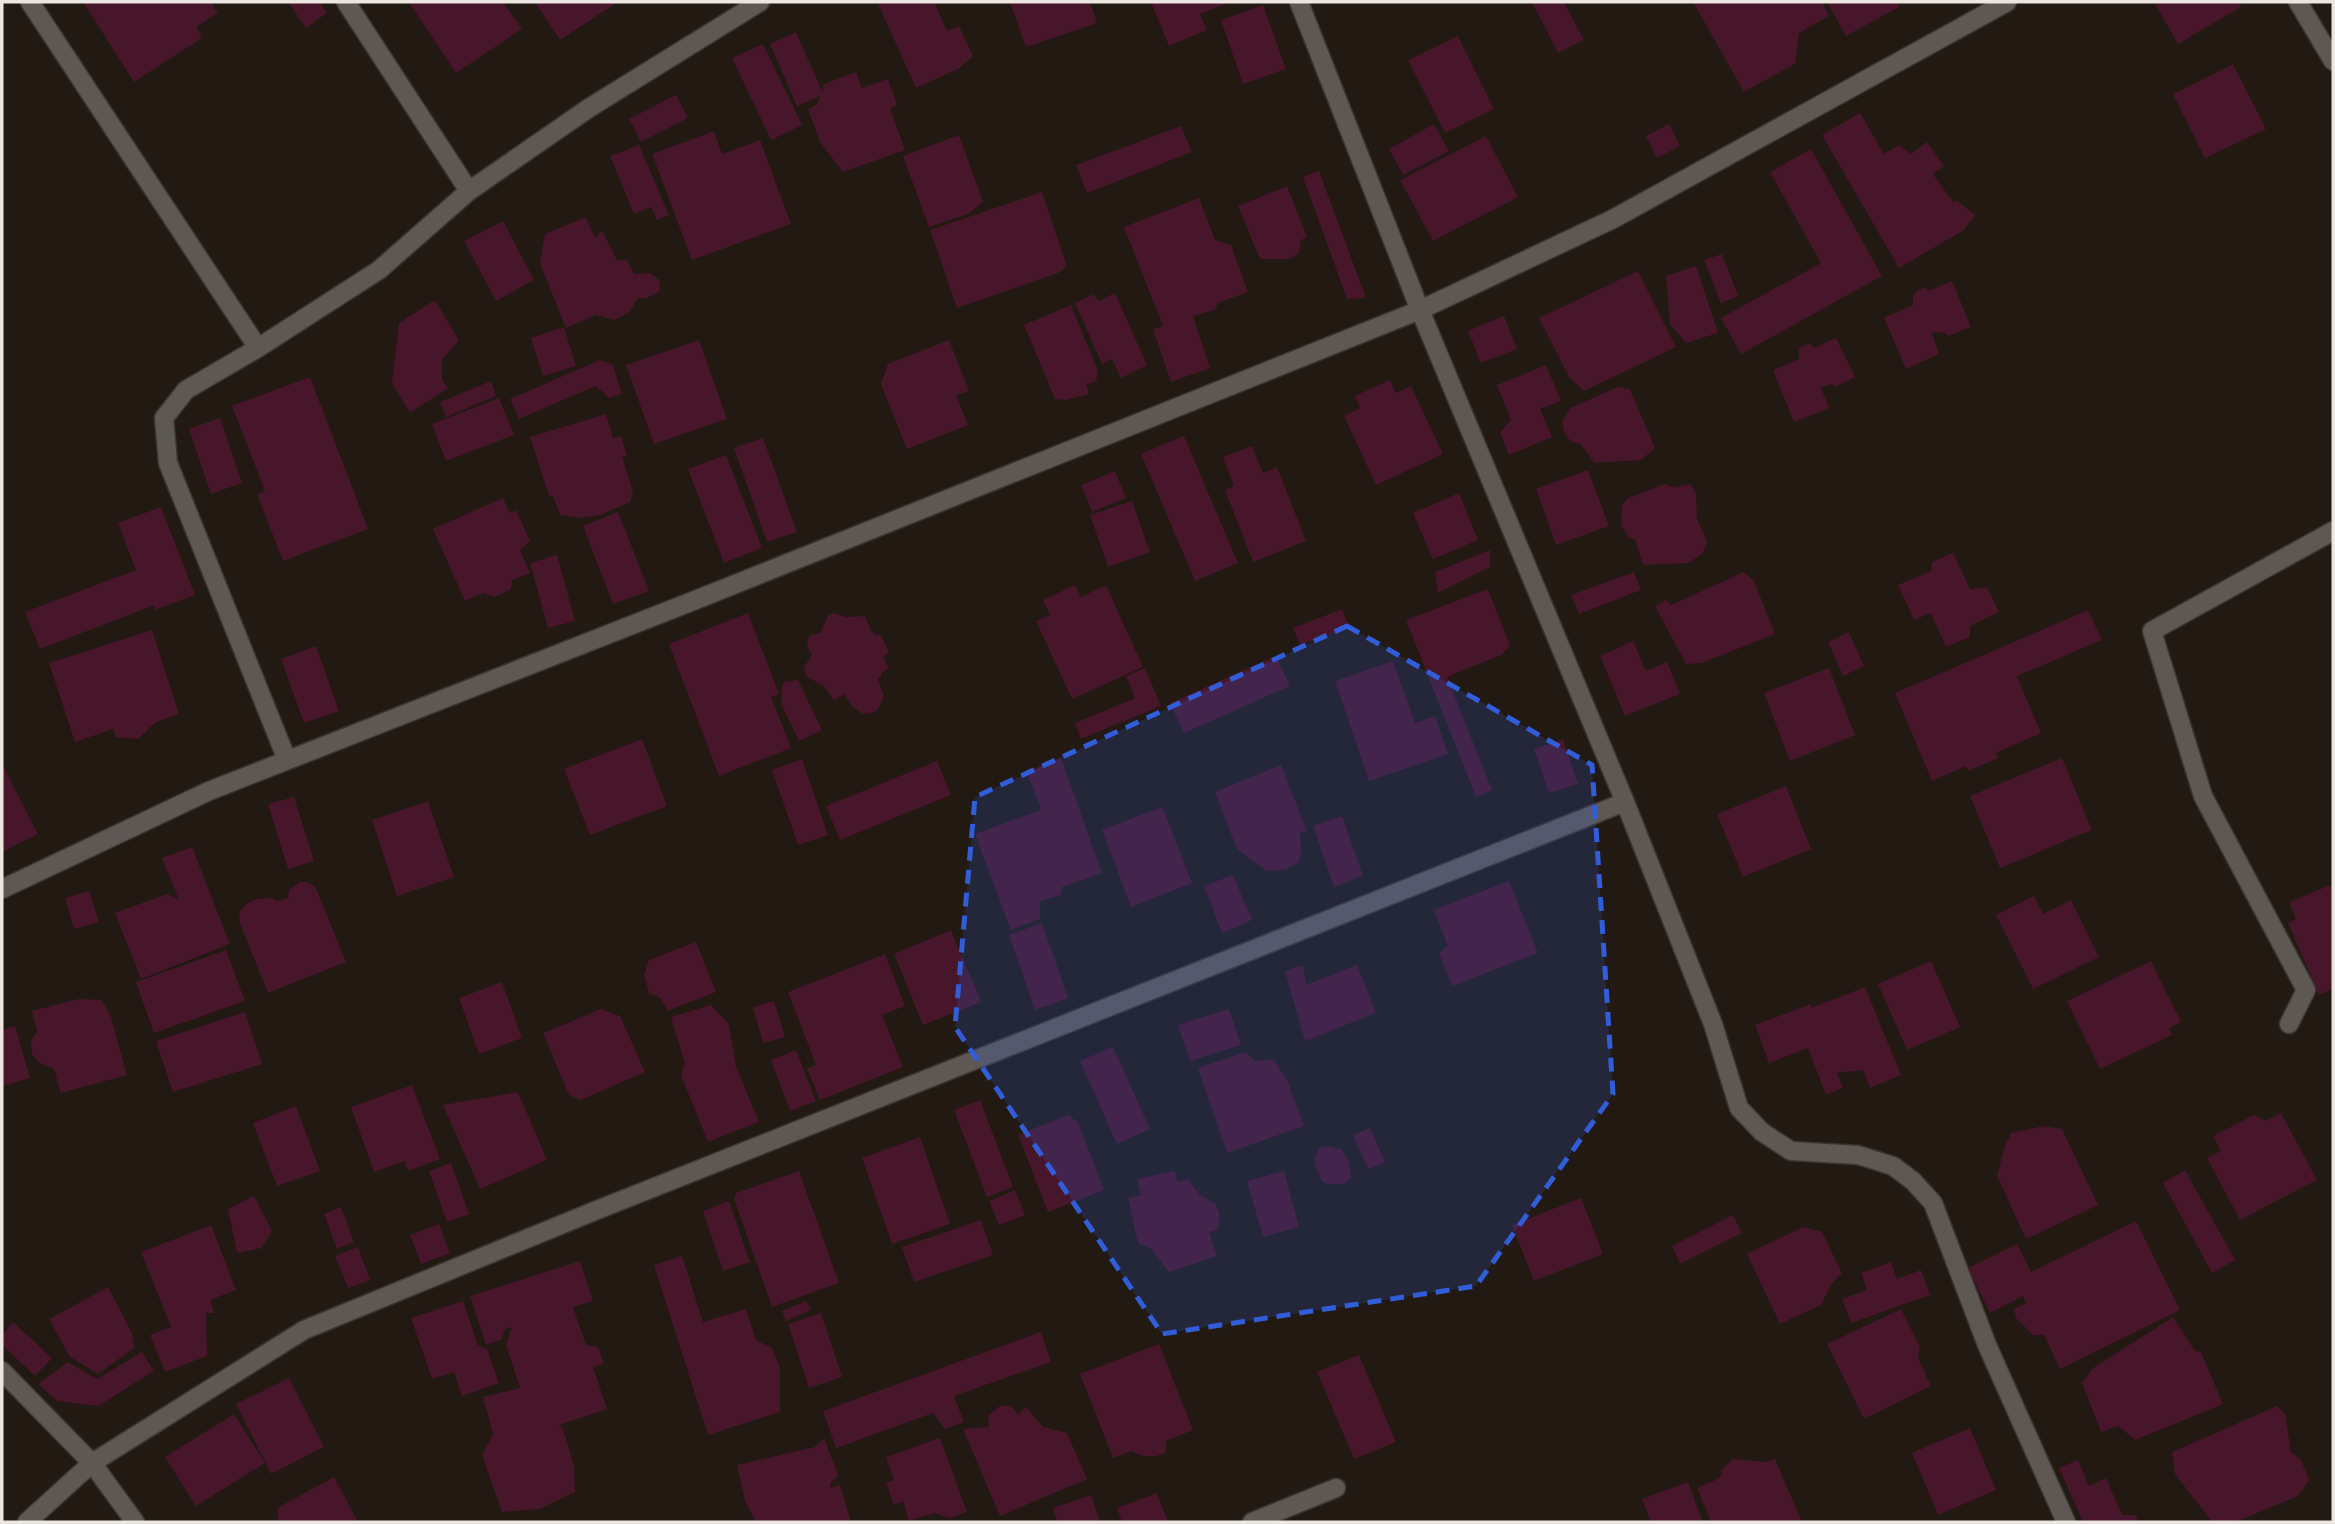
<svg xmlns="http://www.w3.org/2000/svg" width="2335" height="1524" font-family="Inter,sans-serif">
	<rect width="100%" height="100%" fill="#211912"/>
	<path fill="#47162b" d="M83 2H211L218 13 196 27 202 38 134 82Z
		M288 2H320L327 13 306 28Z
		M413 2H503L522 29 456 73 410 4Z
		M535 2H618L560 40Z
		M883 2H934L947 31 959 26 973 56 958 69 916 88 878 4Z
		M1010 2H1090L1097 23 1026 47Z
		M1151 2H1230L1200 14 1207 30 1169 46Z
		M1532 2H1564L1584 40 1558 53Z
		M1693 2H1822L1829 16 1799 33 1795 64 1744 92Z
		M1827 2H1898L1899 7 1846 36Z
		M2154 2H2238L2241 7 2178 44Z
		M1263 5 1286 69 1243 84 1221 20Z
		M796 32 822 91 824 84 856 72 862 88 888 79 897 105 890 108 905 150 843 172 820 142 808 109 817 105 820 96 797 106 770 44Z
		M1458 36 1494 109 1445 133 1408 60Z
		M763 44 802 125 771 140 732 58Z
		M2233 64 2266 129 2205 158 2173 94Z
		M676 95 688 118 641 142 629 119Z
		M1860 113 1884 154 1899 145 1911 154 1927 142 1944 166 1933 174 1954 203 1956 200 1975 215 1964 230 1899 268 1822 135Z
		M1434 124 1449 151 1403 175 1389 149Z
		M1669 124 1680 146 1657 158 1646 136Z
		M1181 126 1192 152 1087 193 1076 165Z
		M714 131 722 154 760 140 791 224 692 260 652 154Z
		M959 135 983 202 968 214 929 227 903 156Z
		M1486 136 1518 197 1433 241 1400 180Z
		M639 145 669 215 657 220 651 207 634 214 610 156Z
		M1811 149 1882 276 1741 354 1721 318 1821 263 1770 172Z
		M1319 171 1366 298 1347 299 1303 177Z
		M1287 186 1307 237 1301 240 1299 252 1291 259H1260L1238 206Z
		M1042 192 1067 266 1058 273 957 308 930 230Z
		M1199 198 1215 240 1231 245 1248 292 1218 303 1215 310 1193 316 1210 368 1171 382 1153 329 1163 326 1124 227Z
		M586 217 595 238 602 231 617 260H627L634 274 650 273 659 280 660 291 647 298H638L630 312 614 320 596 315 566 328 540 263 545 234Z
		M503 221 534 280 496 301 464 241Z
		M1722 254 1738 296 1721 303 1704 260Z
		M1696 266 1718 333 1686 343 1670 324 1666 276Z
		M1638 271 1676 347 1584 391 1569 377 1539 318Z
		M1952 281 1971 327 1948 336 1943 332 1932 333 1939 354 1906 369 1884 318 1913 305V296L1917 291 1926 287 1928 291Z
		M1115 293 1147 365 1121 378 1112 359 1102 364 1075 303 1094 294 1098 301Z
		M435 300 459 340 442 360V380L448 388 410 413 392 383 399 323Z
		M1071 305 1098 371 1096 382 1086 384 1089 394 1066 400 1055 399 1024 325Z
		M1504 316 1517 349 1481 363 1468 331Z
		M564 327 576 366 543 376 531 338Z
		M1836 338 1855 377 1835 387 1831 384 1821 388 1829 408 1794 422 1773 370 1799 359V348L1810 343 1815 348Z
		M699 340 727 419 654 444 626 365Z
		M949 340 969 391 956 395 968 425 907 449 881 384 888 364Z
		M600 360 613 365 622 394 609 398 596 386 519 419 510 399Z
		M1546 365 1561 401 1540 409 1552 437 1509 455 1500 432 1511 420 1497 385Z
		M310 377 368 529 283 561 257 494 265 491 232 406Z
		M1390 380 1396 393 1411 386 1443 454 1376 485 1344 416 1360 408 1355 396Z
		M491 381 496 396 446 417 440 402Z
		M1618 387 1630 389 1655 448 1641 460 1594 463 1581 444 1571 442 1564 432 1562 422 1570 408Z
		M499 398 514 435 446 461 432 424Z
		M606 414 613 438 621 436 627 456 622 457 633 491 630 502 600 515 581 518 560 515 553 496H549L530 437Z
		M220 418 242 483 211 494 189 429Z
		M1184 436 1238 563 1195 581 1141 454Z
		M763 438 797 532 767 542 734 448Z
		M1252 446 1263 473 1277 467 1306 541 1253 562 1225 490 1234 486 1223 457Z
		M726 455 762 548 724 563 688 469Z
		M1588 470 1609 526 1556 545 1536 489Z
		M1115 471 1126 498 1092 512 1081 485Z
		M1665 484 1673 487 1690 484 1696 493 1697 519 1707 541 1703 553 1689 563 1643 565 1635 539 1629 538 1621 525 1622 506 1628 498Z
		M1459 493 1478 540 1433 559 1413 513Z
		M503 498 510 513 516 510 530 541 520 550 530 573 512 580 511 589 494 597 483 593 465 601 433 529Z
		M1132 501 1150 552 1108 567 1090 515Z
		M161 507 195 595 154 610 155 605 40 649 25 612 136 570 118 523Z
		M618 512 649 591 613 604 583 526Z
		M1490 550V567L1438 593 1435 572Z
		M1953 553 1970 589 1987 587 1999 612 1970 626V637L1946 647 1931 613 1914 620 1898 585 1931 571 1932 562Z
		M557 555 575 621 548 628 530 563Z
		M1634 572 1641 590 1579 614 1571 595Z
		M1744 572 1754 581 1775 634 1702 663 1686 664 1655 606 1666 600 1671 605Z
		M1075 585 1081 597 1106 585 1143 667 1072 699 1036 621 1050 615 1043 600Z
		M1488 589 1510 646 1501 655 1447 677 1492 790 1476 797 1406 620Z
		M1342 609 1349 627 1300 645 1293 628Z
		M2088 610 2102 640 2017 676 2041 733 1996 753 1998 758 1968 771 1966 766 1932 781 1895 693Z
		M748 613 779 694 771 697 791 748 719 776 669 644Z
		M833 613 846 617 865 616 871 631 876 635H881L889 653 883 656 889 669 882 672 881 677 877 678 884 695 878 709 871 714 861 713 853 707 844 694 834 701 824 686 807 677 804 667 812 655 807 645 809 636 820 633 828 616Z
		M152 630 179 714 156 722 138 739 116 737 113 729 75 742 49 663Z
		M1849 632 1864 666 1843 676 1828 642Z
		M1633 641 1646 671 1667 662 1680 694 1625 716 1600 656Z
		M316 646 339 711 304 723 281 659Z
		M1276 656 1290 686 1184 733 1170 703Z
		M1393 661 1415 723 1435 716 1448 754 1369 781 1335 681Z
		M1145 668 1161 706 1081 739 1075 723 1135 698 1126 676Z
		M1829 668 1855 735 1790 761 1764 693Z
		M798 680 822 730 799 741 781 704 783 682Z
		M642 739 667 806 590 835 564 769Z
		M1563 739 1578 784 1549 793 1534 749Z
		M1061 758 1102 873 1062 887 1061 895 1040 901V919L1011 930 975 834 1041 810 1027 771Z
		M2062 758 2092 830 2000 868 1970 796Z
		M802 759 828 835 798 845 772 770Z
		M937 761 951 795 840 840 826 806Z
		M2 764 38 834 2 852Z
		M1281 765 1307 831 1300 833 1301 854 1298 863 1285 870 1267 871 1237 849 1215 792Z
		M1786 786 1811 849 1743 877 1717 814Z
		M294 797 314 861 288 869 268 804Z
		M428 801 454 877 397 896 372 820Z
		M1162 807 1192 883 1131 907 1102 830Z
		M1342 816 1363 876 1334 887 1313 826Z
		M192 847 230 944 141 979 115 913 167 894 179 900 162 858Z
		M1233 875 1252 920 1222 933 1204 886Z
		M1509 881 1538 953 1452 986 1439 953 1448 946 1434 910Z
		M300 882H307L315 886 346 962 268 993 239 921 240 911 249 902 257 899 272 898 277 901 288 898 289 890Z
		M2333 884V989L2319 995 2288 923 2296 919 2289 902Z
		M89 891 99 922 74 929 65 898Z
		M2034 896 2043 914 2071 900 2099 957 2033 989 1996 915Z
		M1042 923 1068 998 1035 1010 1009 935Z
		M951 930 981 1002 923 1025 894 954Z
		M696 942 716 992 667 1011 661 998 649 993 644 975 649 960Z
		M226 950 245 1001 154 1033 136 982Z
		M885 954 905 1006 882 1015 903 1067 820 1100 807 1068 816 1065 788 992Z
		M1931 961 1960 1027 1907 1050 1878 984Z
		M2151 961 2181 1022 2169 1028 2172 1035 2100 1069 2067 1001Z
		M1303 965 1306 985 1357 965 1376 1013 1305 1041 1285 971Z
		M502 982 522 1038 479 1054 459 998Z
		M1865 987 1901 1075 1870 1088 1863 1070 1837 1073 1843 1088 1826 1095 1808 1048 1769 1063 1755 1025 1811 1004V1008Z
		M78 999 102 1000 111 1017 127 1075 61 1093 54 1069 40 1063 32 1054 31 1041 37 1031 32 1011Z
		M774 1001 785 1037 763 1043 753 1007Z
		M711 1005 729 1024 736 1066 759 1122 708 1142 681 1075 685 1064 671 1017Z
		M601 1009 620 1016 645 1072 581 1100 569 1095 543 1033Z
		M1229 1009 1241 1045 1190 1061 1178 1025Z
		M245 1012 262 1064 173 1092 156 1041Z
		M15 1026 30 1078 3 1086 2 1030Z
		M1113 1047 1150 1129 1117 1144 1080 1061Z
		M796 1050 816 1101 790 1111 771 1060Z
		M1246 1052 1255 1061 1274 1060 1288 1082 1304 1126 1227 1153 1198 1068Z
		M412 1085 440 1159 408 1171 405 1161 374 1172 351 1107Z
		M518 1092 547 1160 480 1189 443 1105Z
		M980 1100 1013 1187 987 1197 954 1110Z
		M296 1106 320 1171 277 1186 253 1123Z
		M2281 1113 2317 1180 2240 1220 2207 1158 2221 1151 2213 1136 2254 1115 2266 1121Z
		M1068 1115 1078 1122 1104 1190 1048 1212 1018 1135Z
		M2043 1126 2062 1129 2098 1205 2026 1239 1997 1176 2005 1146 2011 1133Z
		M1370 1128 1385 1162 1368 1169 1353 1135Z
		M920 1137 950 1224 892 1244 862 1158Z
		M1328 1146 1341 1149 1349 1162 1351 1177 1344 1184H1328L1322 1181 1315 1165V1157L1319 1148Z
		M451 1163 469 1214 447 1222 429 1171Z
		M2185 1170 2235 1260 2212 1273 2163 1183Z
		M799 1171 839 1283 772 1307 734 1199 736 1193Z
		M1175 1171 1177 1182 1188 1179 1199 1194 1216 1205 1220 1217 1217 1230 1209 1232 1217 1256 1169 1272 1150 1248 1138 1243 1128 1198 1141 1195 1137 1179Z
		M1284 1171 1299 1227 1263 1237 1247 1181Z
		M1015 1190 1025 1215 999 1225 989 1201Z
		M254 1196 272 1231 262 1248 237 1253 228 1209Z
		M1581 1198 1603 1254 1534 1281 1512 1225Z
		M729 1201 750 1262 723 1271 703 1211Z
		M341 1207 354 1242 337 1249 324 1214Z
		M1733 1215 1742 1233 1680 1264 1672 1246Z
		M981 1220 993 1255 914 1282 902 1247Z
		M2136 1221 2180 1310 2060 1369 2044 1335H2033L2016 1318 2014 1309 2026 1303 2023 1296 1990 1313 1968 1268 2017 1244 2031 1272Z
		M439 1224 450 1253 421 1264 410 1235Z
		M211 1225 236 1290 210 1300 214 1313H206L207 1356 165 1372 150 1335 171 1327 141 1252Z
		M1803 1227 1822 1232 1842 1273 1831 1285 1821 1305 1780 1324 1747 1254Z
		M358 1247 370 1280 348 1288 335 1256Z
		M682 1256 703 1322 746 1309 756 1340 772 1348 780 1368V1412L708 1435 654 1265Z
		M580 1261 593 1301 573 1307 586 1345 598 1347 604 1364 593 1367 607 1409 559 1425 563 1429 574 1466 575 1492 540 1509 502 1512 482 1455 493 1434 483 1397 520 1388 506 1345 512 1327 505 1329 502 1339 486 1345 470 1296Z
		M1891 1262 1897 1279 1921 1270 1930 1295 1851 1323 1842 1299 1867 1290 1861 1273Z
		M108 1287 132 1333 134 1348 98 1374 70 1357 49 1319Z
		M463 1301 478 1345 487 1349 499 1383 462 1396 454 1372 432 1379 411 1318Z
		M806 1301 811 1310 786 1321 782 1311Z
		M1901 1309 1920 1347 1918 1358 1931 1386 1864 1419 1827 1344Z
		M821 1313 842 1377 809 1388 788 1324Z
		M2173 1317 2195 1351 2201 1352 2223 1404 2135 1440 2118 1426 2101 1432 2082 1383 2093 1368Z
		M13 1322 52 1358 35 1376 2 1345V1335Z
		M1041 1332 1051 1362 954 1396 964 1422 945 1429 933 1413 836 1448 823 1411Z
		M1159 1344 1193 1430 1166 1441V1453L1156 1456H1143L1131 1451 1113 1458 1080 1374Z
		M142 1352 154 1371 98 1406 57 1401 38 1384 68 1362 97 1379Z
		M1359 1355 1396 1442 1354 1459 1317 1372Z
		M289 1378 324 1447 271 1474 236 1404Z
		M1000 1406H1011L1018 1414 1026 1407 1043 1427 1067 1433 1087 1479 1000 1516 963 1429 989 1427 988 1415Z
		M2277 1406 2285 1414 2291 1452 2301 1460 2309 1480 2298 1496 2236 1522H2212L2175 1474 2172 1452Z
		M234 1414 265 1463 196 1506 165 1457Z
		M1970 1428 1996 1490 1938 1515 1912 1453Z
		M824 1438 838 1475 830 1484 831 1488 840 1485 851 1522H756L745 1501 737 1465 815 1447Z
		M940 1438 967 1512 950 1518 934 1513 909 1521 903 1501 894 1505 886 1483 894 1480 886 1457Z
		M1733 1459 1767 1462 1775 1459 1802 1522H1711L1697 1488 1720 1478 1722 1469Z
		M2078 1460 2089 1486 2106 1478 2122 1515H2135L2139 1522H2083L2059 1468Z
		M334 1477 358 1522H279L277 1508Z
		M1688 1482 1703 1522H1651L1642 1499Z
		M1157 1493 1168 1522H1122L1117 1508Z
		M1091 1495 1100 1522H1057L1053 1508Z"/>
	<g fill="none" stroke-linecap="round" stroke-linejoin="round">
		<g stroke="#3d362f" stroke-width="21">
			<path id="minor" d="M30 2 258 348
				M346 2 469 191
				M1299 2 1420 310 1625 802 1713 1024 1739 1108 1762 1132 1791 1151 1858 1155 1893 1166 1913 1181 1933 1203 1987 1345 2066 1522
				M2298 2 2333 61
				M287 760 168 463 164 418 186 390 258 348 379 270 469 191 589 108 760 2
				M2 889 209 791 693 601 1420 310 1613 219 2007 2
				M2289 1024 2306 990 2203 796 2152 631 2333 531
				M2 1371 92 1463 135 1522
				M27 1522 92 1463 304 1330 597 1210 1625 802
				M1252 1522 1336 1488"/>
		</g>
		<use href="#minor" stroke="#5d5854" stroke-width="18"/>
	</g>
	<path fill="#325dd9" fill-opacity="0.2" stroke="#325dd9" stroke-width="5" stroke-dasharray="14 9" stroke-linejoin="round" d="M1347 626 1592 765 1613 1094 1476 1286 1162 1334 955 1027 975 797Z"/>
	<rect width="2335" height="1524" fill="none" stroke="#ebe6e1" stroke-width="7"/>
</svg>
